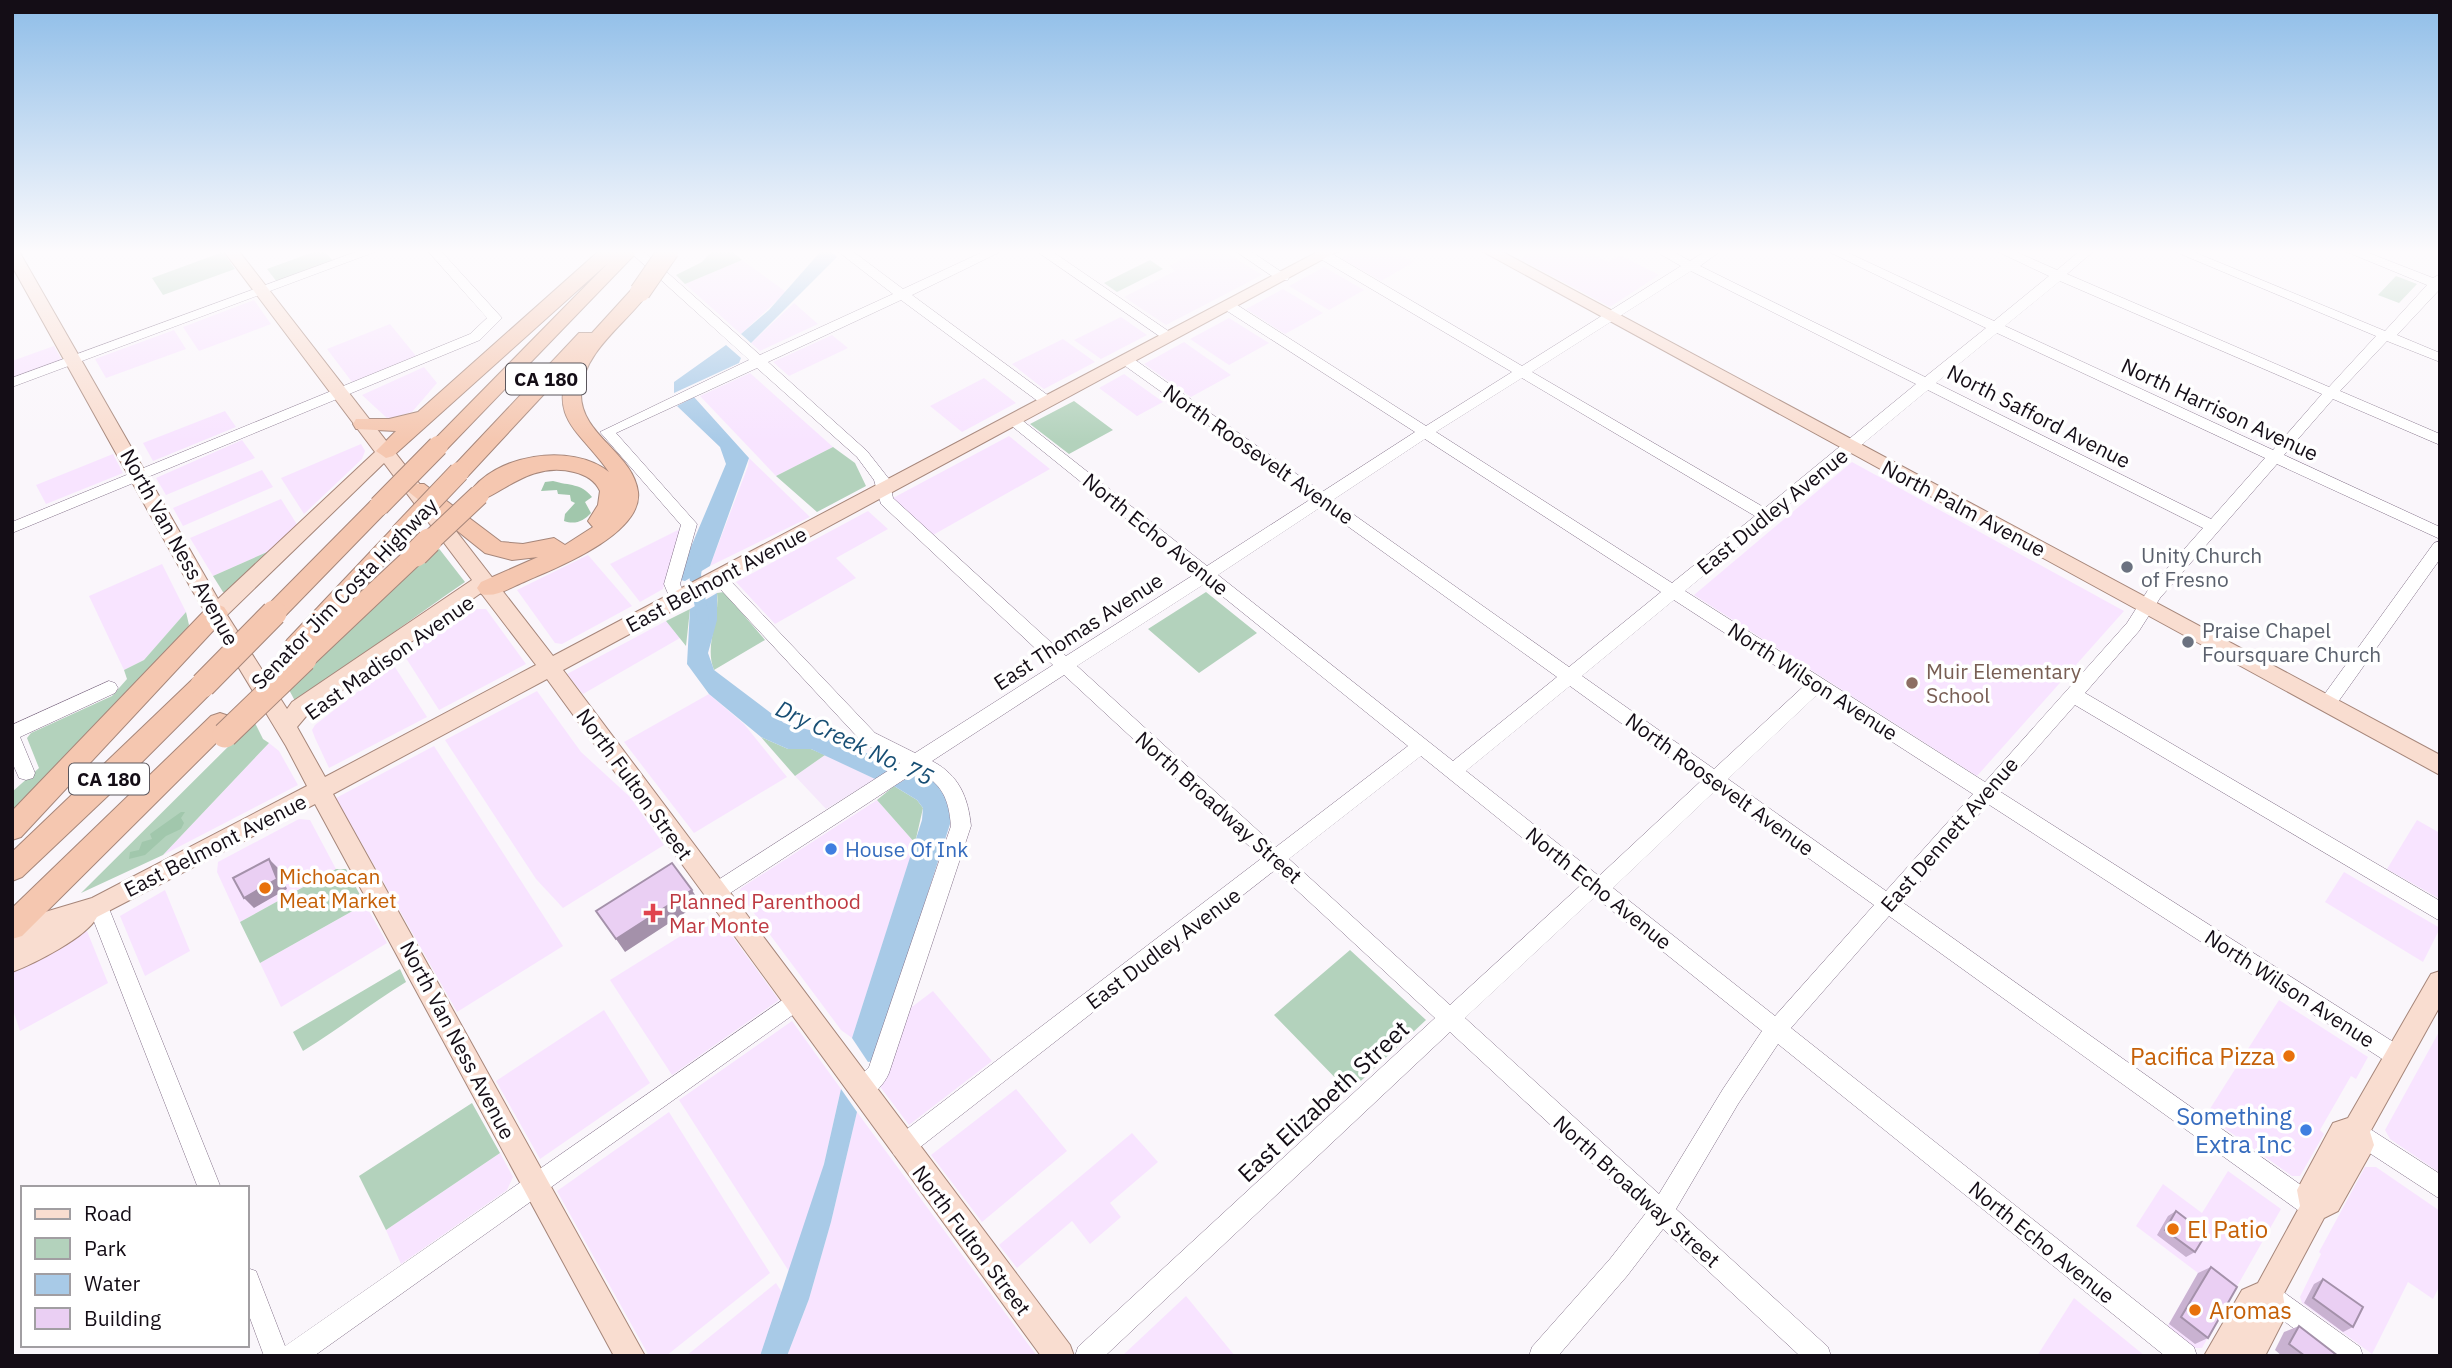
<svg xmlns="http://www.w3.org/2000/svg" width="2452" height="1368" font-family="'IBM Plex Sans',sans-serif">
	<rect width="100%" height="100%" fill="#faf6fb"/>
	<path fill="#f8e4ff" d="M1355 250H1393L1414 262 1381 281 1341 258Z
		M1534 250H1585L1608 262 1620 255 1659 275 1610 307 1520 259Z
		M742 260 786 292 741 334 685 284Z
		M1324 267 1364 290 1329 310 1289 286Z
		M1283 289 1323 313 1285 334 1246 309Z
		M254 300 271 324 199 351 183 327Z
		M794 303 818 324 760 351 751 343Z
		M1121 317 1147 335 1101 359 1074 340Z
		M1229 318 1269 343 1229 365 1190 339Z
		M390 324 416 356 352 382 327 349Z
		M174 330 186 349 106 378 95 359Z
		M832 335 848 348 789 376 773 362Z
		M1063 339 1095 362 1044 389 1012 364Z
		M1184 342 1231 375 1191 397 1144 364Z
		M54 346 62 360 12 378V361Z
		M424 367 437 383 412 412 388 419 362 395Z
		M750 373 833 447 776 476 700 396Z
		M1124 374 1163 402 1137 416 1099 388Z
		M984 378 1016 403 962 432 930 406Z
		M225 411 236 427 153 461 143 443Z
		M1009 436 1050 469 933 535 893 498Z
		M242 440 255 458 166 495 156 478Z
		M361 444 365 451 362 459 304 514 281 478Z
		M113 454 123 473 46 504 36 485Z
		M749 458 810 517 710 566 748 466Z
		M1852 462 2124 611 1977 776 1694 595Z
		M262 470 273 487 183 526 173 508Z
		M281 499 298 526 274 549 213 576 190 538Z
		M868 511 888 529 836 558 856 578 775 624 736 582Z
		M680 529 663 589 640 602 610 564Z
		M588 555 632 606 562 644 555 643 517 590Z
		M162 564 186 612 144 660 124 670 89 596Z
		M471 609H486L526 664 439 710 404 655Z
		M666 621 680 638 583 694 567 674Z
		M393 664 427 717 329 768 315 738 312 730 315 725Z
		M537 691 581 752 630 797 664 845 563 908 536 879 445 740Z
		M709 694 744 724 787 777 694 833 624 742Z
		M269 743 279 751 298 785 163 855Z
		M434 746 563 946 457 1012 336 798Z
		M877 800 915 843 852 1038 841 1030 739 893 741 888Z
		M299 819 310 820 336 869 240 922 217 872 218 862Z
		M2417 820 2440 833V899L2387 869Z
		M2344 872 2440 928 2423 962 2325 902Z
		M165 890 190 951 145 976 120 916Z
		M365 904 387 943 281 1007 260 963Z
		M716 914 779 1000 672 1075 610 980Z
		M87 931 108 983 20 1031 12 1007V971Z
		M933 991 992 1061 909 1125 878 1084 900 1016Z
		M2279 1000 2368 1057 2356 1079 2351 1076 2320 1130 2324 1134 2300 1176H2292L2206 1115Z
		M604 1010 650 1083 540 1159 496 1081Z
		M792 1021 841 1089 824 1164 790 1273 679 1100Z
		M2440 1030V1173L2390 1139 2385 1130Z
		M1016 1089 1067 1151 982 1222 931 1155Z
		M669 1112 770 1273 666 1356H649L557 1191Z
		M857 1112 960 1252 1037 1356H787L809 1299 831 1222Z
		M1132 1133 1158 1162 1110 1203 1121 1217 1090 1244 1072 1221 1017 1268 999 1245Z
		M500 1153 513 1177 507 1190 401 1264 386 1230Z
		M2365 1167H2376L2440 1211V1285L2433 1299 2408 1282 2372 1354 2302 1303 2300 1297 2321 1254 2319 1252Z
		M2228 1171 2281 1209 2202 1348H2193L2167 1327 2198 1273 2136 1226 2163 1184 2202 1213Z
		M776 1283 783 1294 761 1356H686Z
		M1186 1296 1235 1356H1122Z
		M2074 1298 2145 1356H2037Z"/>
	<path fill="#f6e8fc" d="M1199 250H1222L1262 275 1166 325 1124 297 1175 271 1169 266Z
		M825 755 875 779 826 809 795 776Z"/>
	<path fill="#b3d2bc" d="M319 250H324L333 261 277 282 267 269Z
		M713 250H731L742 260 685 284 676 275 702 262Z
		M223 252 235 269 163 295 152 278Z
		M1150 260 1163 269 1117 292 1104 283Z
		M2396 276 2417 284 2399 303 2378 295Z
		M1074 401 1113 430 1069 454 1030 424Z
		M833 447 855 463 866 486 817 512 776 476Z
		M437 546 465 582C408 621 353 663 295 701L287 686Z
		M274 549 226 593 223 592 213 576Z
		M724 592 765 640 714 670C704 645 720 620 717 593Z
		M1206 592 1257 633 1199 673 1148 629Z
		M690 609 686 646 666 621Z
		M186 612 189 625 185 632 12 816V792L39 768 27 738 31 733 112 696 127 679 124 670 144 660Z
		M254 721 263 739 269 743 163 855 81 893Z
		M761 737 788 749H811L825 755 795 776Z
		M894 786 917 800 923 808 915 843 877 800Z
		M336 869H346L365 904 260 963 240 922Z
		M1350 950 1426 1020 1349 1092 1274 1015Z
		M400 969 406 982C370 1004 339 1029 303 1051L293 1032Z
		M472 1103 500 1153 386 1230 359 1176Z"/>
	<path fill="#a1c7ac" d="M553 481C570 486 581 483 592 497L585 502 591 513C584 521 575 525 564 521L565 514 575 503 571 501 570 495 558 494 557 490 541 491 545 482Z
		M181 812H185L181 818 184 823 181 829 166 836 145 855 129 859 130 852 139 850 142 842 152 839 150 834Z"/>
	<path fill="#a8cae7" d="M830 250 837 257 751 343 741 334 769 310 821 251Z
		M726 345 741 358 739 363 674 393V382Z
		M694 397 749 458 710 566 685 581 681 580 685 561 726 464 720 447 677 406Z
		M717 593V620L708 653 714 670 784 723 831 736 893 766 892 771 875 779 811 749H788L761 737 709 694 687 664 690 609Z
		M928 775 945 788 951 821 874 1061 868 1062 852 1038 922 820 923 808 917 800 894 786 911 776Z
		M841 1089 857 1112 831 1222 809 1299 787 1356H760L824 1164Z"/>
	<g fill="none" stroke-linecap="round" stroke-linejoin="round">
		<path stroke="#a8cae7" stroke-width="12" d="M697 561 695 575 703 618"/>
		<g stroke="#827088" stroke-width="1">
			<path id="minor" d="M361 250H380L12 387V378Z
				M427 250H440L502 318 480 340 12 533V522L470 334 487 318Z
				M628 250H642L760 355 893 294 836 250H851L903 289 987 250H1004L912 295 1053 399V405H1043L901 300 768 362 867 451 889 479 893 498 1066 656 1195 574 1008 423V417H1018L1207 566 1311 499 1121 363V357H1131L1322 492 1415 432 1224 309V303H1234L1426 426 1512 372 1319 258V252H1329L1522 366 1681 266 1653 250H1670L1690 261 1707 250H1722L1700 266 1925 377 1986 328 1825 250H1842L1994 321 2049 276 1994 250H2012L2057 270 2081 250H2095L2067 274 2329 387 2376 336 2171 250H2189L2385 331 2427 285 2342 250H2361L2433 278 2440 274V289L2397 335 2440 353V362L2387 341 2340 391 2440 434V445L2333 399 2284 455 2440 527V539L2277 464 2160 598 2139 631 2085 693 2440 901V921L2075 705 1999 791 2406 1050 2409 1057 2406 1064 2398 1067 2390 1064 1988 804 1902 902 2322 1200 2326 1208 2322 1216 2314 1220 2306 1216 1889 916 1791 1028 2194 1347 2197 1356H2165L1778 1044 1738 1104 1676 1209 1828 1347 1831 1356H1800L1663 1229 1627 1276 1558 1356H1529L1532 1347 1610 1259 1646 1213 1450 1032 1105 1356H1075L1078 1347 1435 1018 1275 870 910 1155 902 1158 894 1155 891 1147 894 1139 1262 858 1064 675 932 761C959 775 968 797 971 826L889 1073C884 1085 873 1096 861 1101L853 1097 850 1090 853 1083 869 1067 951 826C949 799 942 783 917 771L721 899 714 902 707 899 704 893 707 887 900 763 863 743 710 578 718 572 724 574 875 733 915 753 1053 665 881 504 874 480 857 457 757 368 616 433 697 524 680 584 686 599 678 605 672 603 664 584 681 525 600 432 749 360ZM1691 271 1916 384 1765 508 1532 372ZM2060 281 2322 394 2273 450 2005 326ZM1997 333 2265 458 2211 519 1936 383ZM1522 378 1755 516 1672 583 1436 432ZM1928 390 2203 528 2148 590 2127 623 1985 782 1685 591ZM1425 439 1661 592 1569 667 1333 500ZM1321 507 1557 677 1453 761 1218 575ZM1206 583 1408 746 1276 847 1077 666ZM1674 600 1805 685 1714 769 1582 676ZM1570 686 1701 781 1599 876 1466 771ZM1818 694 1973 794 1886 891 1728 779ZM1421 756 1581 885 1450 1005 1289 859ZM1715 791 1874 905 1775 1016 1613 888ZM1595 897 1762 1031 1723 1089 1659 1194 1465 1018Z
				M1035 250H1050L1177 337 1170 341 1165 340Z
				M1234 250H1249L1289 277 1288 280H1278Z
				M2440 541V559L2333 709H2321L2318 704 2321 699 2434 543Z
				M109 681 115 683 118 688 115 693 20 737 35 773 33 778 26 780 19 778 12 762V725Z
				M98 897 105 900 108 906 221 1188H198L88 906 91 900Z
				M797 990 804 993 807 1000 804 1007 314 1356H264L247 1310V1268L256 1271 285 1346Z
				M2356 1120 2440 1174V1199L2348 1139 2345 1131 2348 1123Z
				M2268 1281 2360 1347 2363 1356H2330L2259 1302 2256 1293 2259 1284Z"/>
		</g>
		<g stroke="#a6867a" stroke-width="2">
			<path id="major" d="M12 250 20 253 218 599 375 452 223 250H238L553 656 1321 250H1340L563 670 1070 1345 1074 1356H1041L547 679 333 794 645 1356H614L315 804 97 917C87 937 34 964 12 972V930L45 912 92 898 307 786 286 746 192 590 12 266ZM384 463 472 580 292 702 287 709 227 615ZM481 593 536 665 325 777 297 727 308 714Z
				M1480 250H1499L2440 755V775Z
				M2440 971V1006L2370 1132 2374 1145 2370 1154 2338 1211 2324 1218 2283 1295 2286 1315 2265 1356H2204L2242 1290 2258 1283 2300 1206 2297 1190 2333 1123 2348 1118 2431 974Z"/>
		</g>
		<g stroke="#a6867a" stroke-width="2">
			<path id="highway" d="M600 250H639L445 451 438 453 428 446 608 263 393 456 386 458 376 451 396 431 356 429 353 424 356 419H389L418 412Z
				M640 286 649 292C627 323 583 351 581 392 579 435 633 452 638 492 643 534 556 568 526 581 511 587 496 598 481 594L477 588 481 582 538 557 512 560 485 553 405 489 408 484H424L501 542 523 544 554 538 565 545 593 527 588 521 598 505 600 491C595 480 586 475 574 472 524 459 493 506 471 500L468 495C493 454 572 442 609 472 582 432 546 419 571 365L467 477 459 479 448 472 579 333H592L633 288Z
				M379 499 387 501 390 506 387 511 282 619 274 622 266 619 262 613 266 607 371 501Z
				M400 526 408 529 411 534 408 539 349 603 408 548H424L427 554 424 560 313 665 304 668 295 665 292 659 294 655 287 652 283 646 287 640 392 529Z
				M216 604 224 607 228 613 224 619 21 837 12 840V811L208 607Z
				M203 676 212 678 215 685 212 692 115 789 22 877 12 881V852L194 678Z
				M220 713 229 716 233 723 229 730 22 936 12 939V908L211 716Z"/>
		</g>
		<use href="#minor" fill="#fff" fill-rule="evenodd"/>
		<use href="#major" fill="#f9ddd0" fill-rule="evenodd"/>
		<use href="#highway" fill="#f5c7b0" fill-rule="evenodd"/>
		<g stroke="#a6867a" stroke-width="22" stroke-linecap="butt">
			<path id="highway-bridge-far1" d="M640 292 669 250
				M379 506 438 446
				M400 534 459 472
				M428 543 479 495"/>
		</g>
		<g stroke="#a6867a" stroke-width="27" stroke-linecap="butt">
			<path id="highway-bridge" d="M416 554 429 541
				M203 685 274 613
				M225 735 304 659"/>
		</g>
		<use href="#highway-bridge-far1" stroke="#f5c7b0" stroke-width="20"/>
		<use href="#highway-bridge" stroke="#f5c7b0" stroke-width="25"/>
	</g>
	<path fill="#c9b2d1" d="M2176 1211 2195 1252 2186 1257 2157 1235 2168 1216Z
		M2211 1267 2208 1338 2195 1344 2169 1324 2198 1273Z
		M2323 1279 2353 1327 2343 1332 2304 1303 2314 1284Z
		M2299 1326 2338 1356H2282L2275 1350 2284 1332Z"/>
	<path fill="#a491aa" d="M269 859 279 869 287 889 254 908 244 898Z
		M692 890 700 903 625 952 616 939Z"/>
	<path fill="#eacff3" stroke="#a491aa" stroke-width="2" d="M269 859 277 879 244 898 233 878Z
		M672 863 692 890 616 939 596 911Z
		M2176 1211 2206 1234 2195 1252 2165 1230Z
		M2211 1267 2237 1287 2208 1338 2181 1317Z
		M2323 1279 2363 1307 2353 1327 2313 1298Z
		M2299 1326 2338 1356H2305L2289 1344Z"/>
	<linearGradient id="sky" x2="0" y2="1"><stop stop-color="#8ebde8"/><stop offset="0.57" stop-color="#fdfbfd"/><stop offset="1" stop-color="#fdfbfd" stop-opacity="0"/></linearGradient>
	<rect width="2452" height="442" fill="url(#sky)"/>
	<g fill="#6b7280" stroke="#fff" stroke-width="2.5">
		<circle cx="2127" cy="567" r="7"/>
		<circle cx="2188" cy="642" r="7"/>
	</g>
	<circle fill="#8d6e63" stroke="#fff" stroke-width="2.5" cx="1912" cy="683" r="7"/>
	<g fill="#3f7fe0" stroke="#fff" stroke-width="2.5">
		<circle cx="831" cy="849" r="7"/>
		<circle cx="2306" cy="1130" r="7"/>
	</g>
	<g fill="#e8710a" stroke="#fff" stroke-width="2.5">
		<circle cx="265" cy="888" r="7"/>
		<circle cx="2289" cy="1056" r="7"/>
		<circle cx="2173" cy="1229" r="7"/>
		<circle cx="2195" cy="1310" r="7"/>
	</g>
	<path fill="#e0444e" stroke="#fff" stroke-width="2.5" d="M649.5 902.5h7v7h7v7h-7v7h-7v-7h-7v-7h7z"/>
	<g text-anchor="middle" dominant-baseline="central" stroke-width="7" stroke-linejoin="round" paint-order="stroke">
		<g fill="#fff" stroke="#5a565c" stroke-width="2">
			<rect x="506" y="363.5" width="80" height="31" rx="5"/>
			<rect x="69" y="763.5" width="80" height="31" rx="5"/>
		</g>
		<g font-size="19" font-weight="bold" fill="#140d16">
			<text x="546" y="379">CA 180</text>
			<text x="109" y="779">CA 180</text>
		</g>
		<g font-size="21" fill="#140d16" stroke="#fff">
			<text transform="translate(2220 409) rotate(25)">North Harrison Avenue</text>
			<text transform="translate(2039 416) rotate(27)">North Safford Avenue</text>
			<text transform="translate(1259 454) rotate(35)">North Roosevelt Avenue</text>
			<text transform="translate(1964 508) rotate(28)">North Palm Avenue</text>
			<text transform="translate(1772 511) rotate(-39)">East Dudley Avenue</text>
			<text transform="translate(1156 534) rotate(39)">North Echo Avenue</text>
			<text transform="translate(180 547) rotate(61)">North Van Ness Avenue</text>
			<text transform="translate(716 579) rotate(-28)">East Belmont Avenue</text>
			<text transform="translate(344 593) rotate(-46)">Senator Jim Costa Highway</text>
			<text transform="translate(1078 631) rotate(-33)">East Thomas Avenue</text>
			<text transform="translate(389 657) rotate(-35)">East Madison Avenue</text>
			<text transform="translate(1813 681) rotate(33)">North Wilson Avenue</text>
			<text transform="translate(635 784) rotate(54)">North Fulton Street</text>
			<text transform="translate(1720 784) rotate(36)">North Roosevelt Avenue</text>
			<text transform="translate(1219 807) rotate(42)">North Broadway Street</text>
			<text transform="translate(1949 834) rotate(-49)">East Dennett Avenue</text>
			<text transform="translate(215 845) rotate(-27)">East Belmont Avenue</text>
			<text transform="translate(1599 888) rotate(39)">North Echo Avenue</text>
			<text transform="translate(1163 948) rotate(-37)">East Dudley Avenue</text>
			<text transform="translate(2290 988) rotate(33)">North Wilson Avenue</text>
			<text transform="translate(458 1040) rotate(62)">North Van Ness Avenue</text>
			<text transform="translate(1637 1191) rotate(42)">North Broadway Street</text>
			<text transform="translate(972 1240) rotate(53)">North Fulton Street</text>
			<text transform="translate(2042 1242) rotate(39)">North Echo Avenue</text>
		</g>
		<g font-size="21" fill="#5b616d" stroke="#fff" text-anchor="start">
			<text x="2141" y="555">Unity Church<tspan x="2141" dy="24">of Fresno</tspan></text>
			<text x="2202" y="630">Praise Chapel<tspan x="2202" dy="24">Foursquare Church</tspan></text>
		</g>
		<g font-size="21" fill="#785e54" stroke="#fff" text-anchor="start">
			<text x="1926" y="671">Muir Elementary<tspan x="1926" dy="24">School</tspan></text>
		</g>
		<g font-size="21" fill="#366cbe" stroke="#fff" text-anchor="start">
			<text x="845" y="849">House Of Ink</text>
		</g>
		<g font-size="21" fill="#c56008" stroke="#fff" text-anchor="start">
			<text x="279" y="876">Michoacan<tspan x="279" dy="24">Meat Market</tspan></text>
		</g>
		<g font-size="21" fill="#be3a42" stroke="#fff" text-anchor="start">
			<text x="669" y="901">Planned Parenthood<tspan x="669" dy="24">Mar Monte</tspan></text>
		</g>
		<g font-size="23" font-style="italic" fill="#174e74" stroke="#fff">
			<text transform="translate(855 742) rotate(25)">Dry Creek No. 75</text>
		</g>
		<g font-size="24" fill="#c56008" stroke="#fff" text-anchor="start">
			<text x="2275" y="1056" text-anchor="end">Pacifica Pizza</text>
			<text x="2187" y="1229">El Patio</text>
			<text x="2209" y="1310">Aromas</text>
		</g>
		<g font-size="24" fill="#140d16" stroke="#fff">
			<text transform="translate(1323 1101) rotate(-43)">East Elizabeth Street</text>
		</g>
		<g font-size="24" fill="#366cbe" stroke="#fff" text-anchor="end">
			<text x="2292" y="1116">Something<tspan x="2292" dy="28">Extra Inc</tspan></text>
		</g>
	</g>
	<rect width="2452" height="1368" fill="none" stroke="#140d16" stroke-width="28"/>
	<rect x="21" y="1186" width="228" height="161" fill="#ffffff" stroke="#a19ea2" stroke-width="2"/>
	<rect x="35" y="1209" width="35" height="10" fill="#f9ddd0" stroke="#a19ea2" stroke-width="2"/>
	<text x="84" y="1221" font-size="21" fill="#140d16">Road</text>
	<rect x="35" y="1238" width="35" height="21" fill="#b3d2bc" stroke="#a19ea2" stroke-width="2"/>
	<text x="84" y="1256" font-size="21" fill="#140d16">Park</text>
	<rect x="35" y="1274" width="35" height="21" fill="#a8cae7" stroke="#a19ea2" stroke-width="2"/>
	<text x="84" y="1291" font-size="21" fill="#140d16">Water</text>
	<rect x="35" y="1308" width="35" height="21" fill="#eacff3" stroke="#a19ea2" stroke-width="2"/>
	<text x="84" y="1326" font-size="21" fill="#140d16">Building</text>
</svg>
